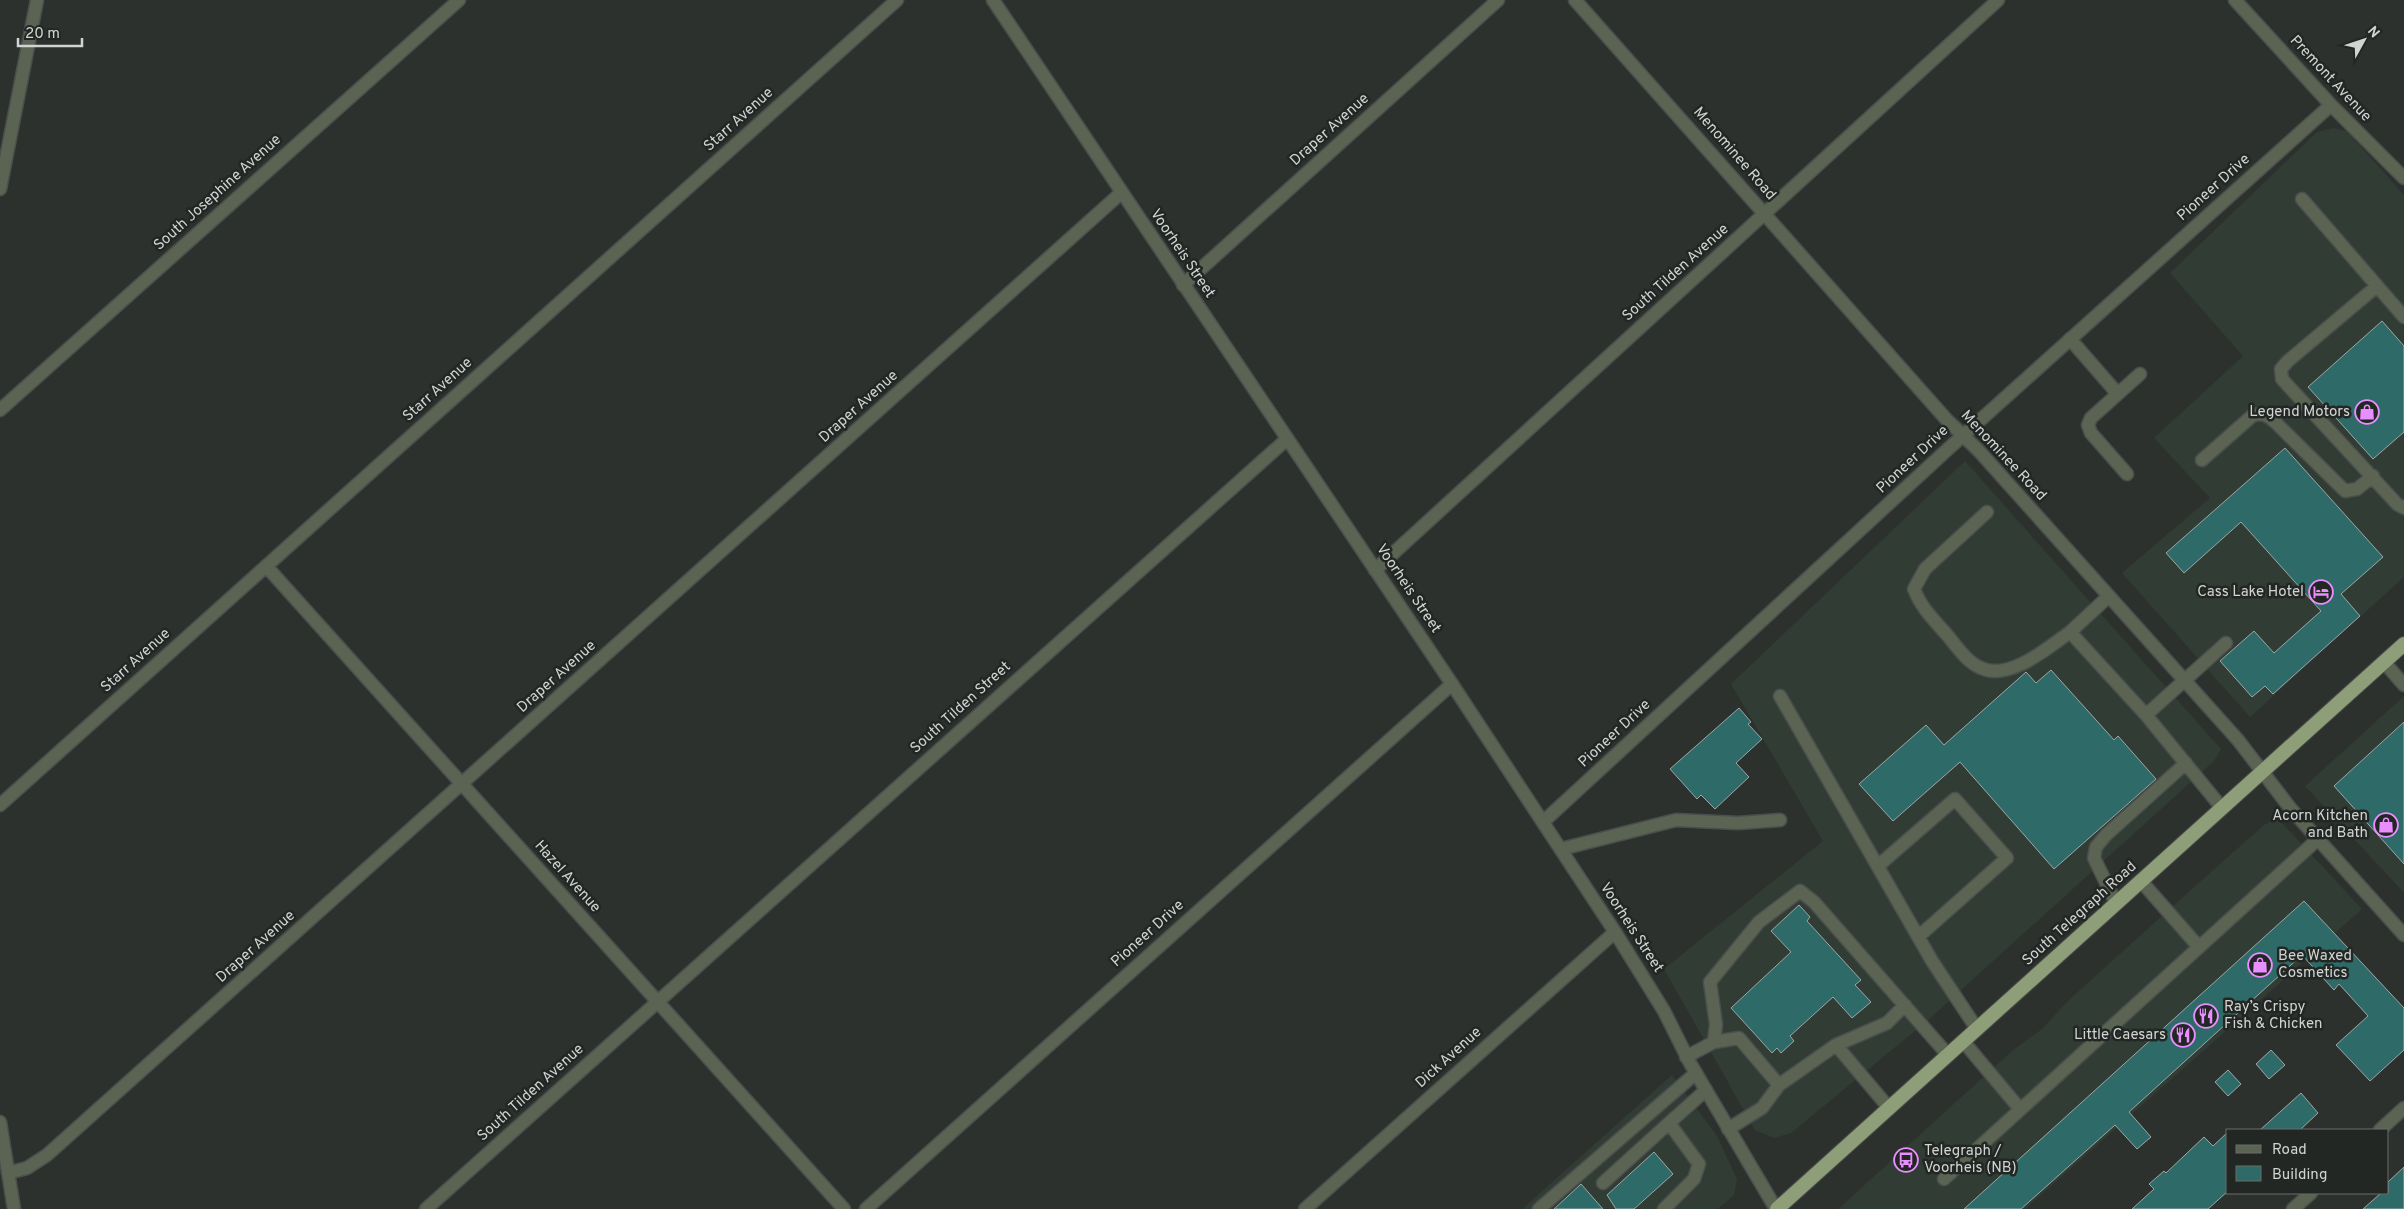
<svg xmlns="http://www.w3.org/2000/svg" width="2404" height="1209" font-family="Overpass,sans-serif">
	<rect width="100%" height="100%" fill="#2c312e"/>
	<path fill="#313c35" d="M2333 128 2347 131 2404 195V577L2250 717 2122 573 2210 498 2154 438 2243 356 2170 273 2317 132Z
		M1965 461 2221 749 2214 761 1927 1021 1791 1133 1774 1138 1755 1130 1664 969 1823 841 1731 684Z
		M2404 696V893L2305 786Z
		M2275 819 2283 824 2362 909 2282 981 2025 1209H1838L2013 1050 2042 1029 2068 1001 2184 896 2264 825Z
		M1672 1075 1717 1136 1737 1179 1734 1195 1718 1209H1522Z"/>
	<path fill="#2e6b68" stroke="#9fa6a5" d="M2382 321 2404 346V432L2373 459 2308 387Z
		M2285 448 2383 557 2341 594 2360 616 2273 694 2265 686 2252 697 2220 661 2254 631 2274 653 2321 611 2241 522 2184 573 2166 553Z
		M2051 670 2114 740 2118 736 2156 779 2054 869 1960 762 1893 821 1859 784 1926 725 1944 745 2026 672 2036 683Z
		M1739 708 1751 722 1748 724 1762 739 1736 763 1749 777 1715 809 1701 795 1697 799 1670 769Z
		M2404 722V864L2334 786Z
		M2304 901 2404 1008V1050L2370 1081 2336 1045 2368 1016 2339 984 2334 990 2302 955 2129 1112 2151 1137 2137 1149 2115 1125 2021 1209H1964Z
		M1799 905 1810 917 1807 921 1861 980 1855 985 1871 1002 1852 1018 1833 997 1790 1036 1794 1041 1781 1053 1777 1048 1772 1053 1731 1008 1791 952 1771 931Z
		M2271 1050 2285 1065 2269 1079 2256 1064Z
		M2228 1070 2241 1084 2228 1096 2215 1082Z
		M2301 1093 2318 1113 2300 1130H2260Z
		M2228 1132V1191L2208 1209H2132L2154 1189 2149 1184 2164 1171 2166 1173 2204 1137 2213 1146Z
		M1654 1152 1673 1174 1634 1209H1616L1607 1195Z
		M2404 1167V1209H2363L2381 1193H2388V1182Z
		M1581 1184 1603 1209H1554Z"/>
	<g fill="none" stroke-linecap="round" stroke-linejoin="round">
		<g stroke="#4a4e4c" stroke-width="15">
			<path id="service" d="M2302 199 2404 317
				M2377 286 2288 361 2281 369 2282 379 2397 504 2404 508
				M2070 339 2117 393
				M2202 460 2252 416C2262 412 2267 415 2275 422L2345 491 2357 489 2373 476
				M2127 474 2091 433 2088 425 2091 418 2140 374
				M1987 512 1925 569 1914 589C1921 608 1935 621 1948 636 1957 647 1967 662 1981 668 2009 681 2048 648 2070 632
				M2109 596 2070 632 2146 715 2222 808
				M2384 662 2404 685
				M1780 696 1932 961 1977 1029
				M2146 715 2226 643
				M1561 849 1676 820 1738 823 1780 820
				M1879 865 1955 799 2007 858 1918 937
				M2141 881 2198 946
				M2116 903 2094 858 2096 847 2106 835 2186 763
				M1963 1041 2020 1109
				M1714 1042 1739 1038 1779 1085 1836 1045 1889 1108
				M1836 1045 1887 1023 1905 1005
				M1686 1057 1714 1042 1716 1024 1710 982 1759 922 1800 891 1814 902 1948 1055
				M1728 1129 1762 1108 1779 1085
				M1944 1179 2318 839
				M1603 1183 1669 1123
				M1539 1209 1696 1073
				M1664 1209 1694 1179 1699 1164 1669 1123 1706 1090"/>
		</g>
		<g stroke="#4a4e4c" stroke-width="15">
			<path id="minor" d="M1575 0 1946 419 1979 451 2238 740 2291 809 2404 935
				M2235 0 2331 105 2404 178
				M0 189 37 0
				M1183 285 1498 0
				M0 410 459 0
				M266 566 844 1209
				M1375 570 1998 0
				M0 805 897 0
				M1543 822 1948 449 2331 105
				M0 1122 14 1209
				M2380 1130 2404 1108
				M8 1173 27 1168 47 1155 1121 193
				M426 1209 1287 439
				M866 1209 1452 684
				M1305 1209 1615 932
				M2293 1209 2311 1193"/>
		</g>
		<g stroke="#4a4e4c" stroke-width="15">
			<path id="tertiary" d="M993 0 1452 684 1615 932 1664 1011 1690 1063 1776 1209"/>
		</g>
		<g stroke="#4a4e4c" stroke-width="16">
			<path id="trunk" d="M1777 1209 2404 644"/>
		</g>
		<use href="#service" stroke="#5b6352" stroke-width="12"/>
		<use href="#minor" stroke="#5b6352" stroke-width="12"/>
		<use href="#tertiary" stroke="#5b6352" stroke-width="12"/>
		<use href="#trunk" stroke="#8e9e78" stroke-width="14"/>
	</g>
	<defs>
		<g id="shop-ring" transform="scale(1.25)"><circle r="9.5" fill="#222724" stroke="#e98efe" stroke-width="1.5"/><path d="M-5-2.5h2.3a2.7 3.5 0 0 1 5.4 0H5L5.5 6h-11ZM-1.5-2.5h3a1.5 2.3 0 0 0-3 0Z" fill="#e98efe"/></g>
		<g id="hotel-ring" transform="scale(1.25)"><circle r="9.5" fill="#222724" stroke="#e98efe" stroke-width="1.5"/><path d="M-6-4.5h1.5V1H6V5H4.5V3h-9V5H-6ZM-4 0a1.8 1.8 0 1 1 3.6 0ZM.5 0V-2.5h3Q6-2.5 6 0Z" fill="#e98efe"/></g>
		<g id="restaurant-ring" transform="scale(1.25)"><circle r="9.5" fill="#222724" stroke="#e98efe" stroke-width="1.5"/><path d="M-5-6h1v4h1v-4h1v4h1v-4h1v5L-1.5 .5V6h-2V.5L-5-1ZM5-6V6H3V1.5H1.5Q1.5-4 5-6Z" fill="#e98efe"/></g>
		<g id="bus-ring" transform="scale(1.25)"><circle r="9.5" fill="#222724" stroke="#e98efe" stroke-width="1.5"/><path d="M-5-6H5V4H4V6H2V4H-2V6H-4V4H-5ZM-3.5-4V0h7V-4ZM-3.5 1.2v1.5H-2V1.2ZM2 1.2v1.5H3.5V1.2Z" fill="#e98efe"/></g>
	</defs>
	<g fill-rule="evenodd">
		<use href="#shop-ring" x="2367" y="412"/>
		<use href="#hotel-ring" x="2321" y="592"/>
		<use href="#shop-ring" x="2386" y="825"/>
		<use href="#shop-ring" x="2260" y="965"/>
		<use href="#restaurant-ring" x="2206" y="1016"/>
		<use href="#restaurant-ring" x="2183" y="1035"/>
		<use href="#bus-ring" x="1906" y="1160"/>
	</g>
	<g text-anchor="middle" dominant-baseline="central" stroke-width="5" stroke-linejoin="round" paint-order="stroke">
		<g font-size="15" fill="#d1d4d2" stroke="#222724">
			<text transform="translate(2330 79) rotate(47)">Premont Avenue</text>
			<text transform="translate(739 120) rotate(-42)">Starr Avenue</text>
			<text transform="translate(1330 130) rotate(-42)">Draper Avenue</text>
			<text transform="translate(1734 154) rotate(49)">Menominee Road</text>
			<text transform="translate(2214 188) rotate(-42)">Pioneer Drive</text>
			<text transform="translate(218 193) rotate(-42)">South Josephine Avenue</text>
			<text transform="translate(1182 254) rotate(56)">Voorheis Street</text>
			<text transform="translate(1676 273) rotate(-42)">South Tilden Avenue</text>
			<text transform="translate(438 390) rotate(-42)">Starr Avenue</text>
			<text transform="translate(859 407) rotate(-42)">Draper Avenue</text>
			<text transform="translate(2003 456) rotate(47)">Menominee Road</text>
			<text transform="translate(1913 460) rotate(-43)">Pioneer Drive</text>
			<text transform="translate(1408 589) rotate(56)">Voorheis Street</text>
			<text transform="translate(136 661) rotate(-42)">Starr Avenue</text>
			<text transform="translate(557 677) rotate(-42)">Draper Avenue</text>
			<text transform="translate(961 708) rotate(-42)">South Tilden Street</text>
			<text transform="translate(1615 734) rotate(-43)">Pioneer Drive</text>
			<text transform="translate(567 877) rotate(48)">Hazel Avenue</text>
			<text transform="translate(2080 914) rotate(-42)">South Telegraph Road</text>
			<text transform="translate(1631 928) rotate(57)">Voorheis Street</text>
			<text transform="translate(1148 934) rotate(-42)">Pioneer Drive</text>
			<text transform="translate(256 947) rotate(-42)">Draper Avenue</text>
			<text transform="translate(1449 1058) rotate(-42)">Dick Avenue</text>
			<text transform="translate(531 1093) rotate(-42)">South Tilden Avenue</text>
		</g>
		<g font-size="15" fill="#d1d4d2" stroke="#222724" text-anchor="end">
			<text x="2350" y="412">Legend Motors</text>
			<text x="2304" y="592">Cass Lake Hotel</text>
			<text x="2368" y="816">Acorn Kitchen<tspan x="2368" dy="17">and Bath</tspan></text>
			<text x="2278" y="956" text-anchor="start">Bee Waxed<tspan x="2278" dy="17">Cosmetics</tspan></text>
			<text x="2224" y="1007" text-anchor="start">Ray’s Crispy<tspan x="2224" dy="17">Fish &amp; Chicken</tspan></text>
			<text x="2166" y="1035">Little Caesars</text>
			<text x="1924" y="1151" text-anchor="start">Telegraph /<tspan x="1924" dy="17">Voorheis (NB)</tspan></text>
		</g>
	</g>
	<rect x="2226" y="1129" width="162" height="65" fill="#222724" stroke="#686c6a"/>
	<rect x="2236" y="1145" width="25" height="8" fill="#5b6352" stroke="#686c6a"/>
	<text x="2272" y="1154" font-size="15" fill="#d1d4d2">Road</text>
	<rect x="2236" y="1166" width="25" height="15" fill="#2e6b68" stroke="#686c6a"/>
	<text x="2272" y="1179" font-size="15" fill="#d1d4d2">Building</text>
	<g transform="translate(2364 40) rotate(50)" stroke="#222724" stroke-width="4" paint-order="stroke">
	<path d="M0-4L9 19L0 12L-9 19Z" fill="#d1d4d2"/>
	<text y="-8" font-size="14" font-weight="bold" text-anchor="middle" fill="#d1d4d2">N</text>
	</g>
	<path d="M18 38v8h64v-8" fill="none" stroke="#d1d4d2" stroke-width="2.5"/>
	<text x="25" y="38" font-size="15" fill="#d1d4d2" stroke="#222724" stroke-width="4" paint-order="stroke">20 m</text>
</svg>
